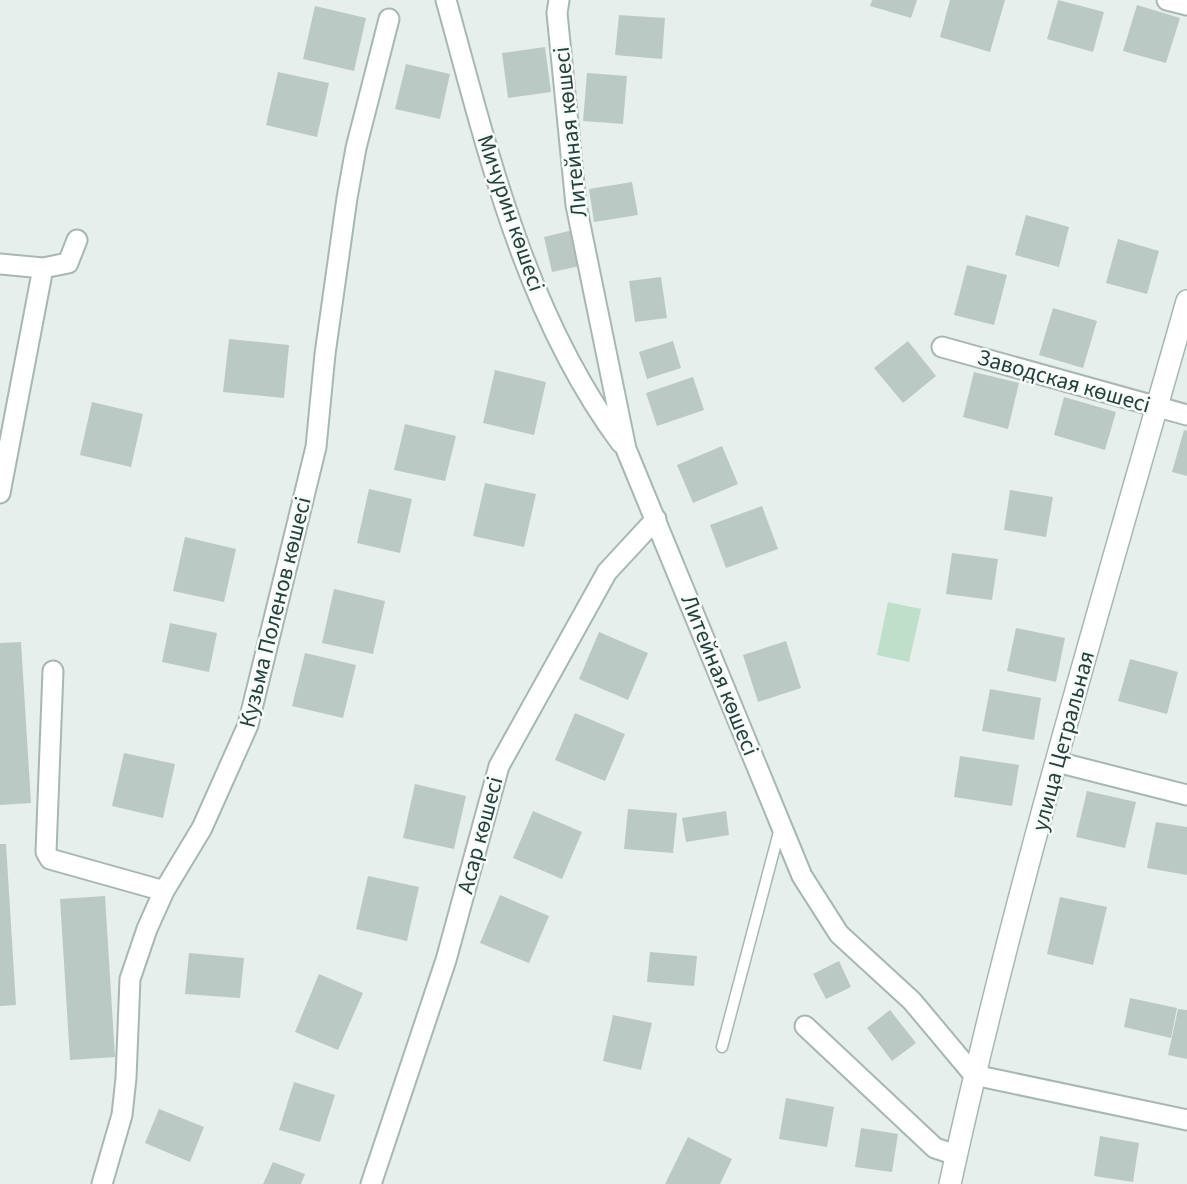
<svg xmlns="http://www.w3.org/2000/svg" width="1187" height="1184" font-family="'Source Sans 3',sans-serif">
	<rect width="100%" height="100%" fill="#e6efeb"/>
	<path fill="#bfdfcb" d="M888 602 921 609 909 662 877 655Z"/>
	<path fill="#bbc9c5" d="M872 0H917L911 18 870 6Z
		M950 0H1005L990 52 940 37Z
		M1058 0 1104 12 1093 52 1047 39Z
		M1137 5 1180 18 1166 63 1123 51Z
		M315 6 366 18 354 71 303 59Z
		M619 15 665 18 662 59 615 55Z
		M545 47 551 92 508 98 502 53Z
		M406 64 450 74 440 119 395 109Z
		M278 72 329 83 317 137 266 125Z
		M587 73 627 76 623 124 583 121Z
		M632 182 638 215 594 222 589 189Z
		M1026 215 1069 227 1059 267 1015 255Z
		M573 230 580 266 552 272 544 237Z
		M1118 239 1159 251 1147 294 1106 283Z
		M967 265 1007 275 994 325 954 315Z
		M661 277 667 318 635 322 629 281Z
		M1053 308 1097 321 1083 368 1039 355Z
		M229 339 289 345 284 398 223 392Z
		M673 341 681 368 647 379 639 352Z
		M908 341 936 376 903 403 874 368Z
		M495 370 546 382 534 435 483 423Z
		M974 372 1019 383 1008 429 963 417Z
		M693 377 704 410 657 426 646 393Z
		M1064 397 1116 412 1105 450 1054 435Z
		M92 402 143 414 131 467 80 455Z
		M405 424 456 436 445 481 394 470Z
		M1184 430 1187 431V476L1172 472Z
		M722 446 738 484 693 503 677 465Z
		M485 483 536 494 524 547 473 536Z
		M369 489 412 499 400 553 357 543Z
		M1010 490 1053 497 1046 537 1004 530Z
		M762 506 778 549 726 568 710 525Z
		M185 537 236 549 224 602 173 591Z
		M952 553 998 559 992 600 946 594Z
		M334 589 385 601 373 654 322 643Z
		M170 623 217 633 209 672 162 662Z
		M1016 628 1065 638 1056 682 1007 671Z
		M599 632 648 653 628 700 579 679Z
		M786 641 801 688 758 702 743 655Z
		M21 642 31 803 0 805V643Z
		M305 653 356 665 343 718 292 706Z
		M1130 659 1178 672 1167 714 1118 701Z
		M990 689 1041 698 1034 740 982 731Z
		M575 713 625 734 605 781 555 760Z
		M124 753 175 764 163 818 112 806Z
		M960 756 1019 765 1012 806 954 797Z
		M415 784 466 796 454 849 403 838Z
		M1087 791 1136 802 1125 848 1076 837Z
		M628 809 677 813 673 853 624 849Z
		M533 811 582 832 562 879 513 858Z
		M726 811 729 835 686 842 682 818Z
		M1156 822 1187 827V875L1147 868Z
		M0 844H6L16 1005 0 1006Z
		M368 876 419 887 407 941 356 929Z
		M500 895 549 916 529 963 480 943Z
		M105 896 115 1057 70 1060 60 899Z
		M1060 897 1107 907 1093 965 1047 954Z
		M650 952 697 956 694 986 647 982Z
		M189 953 244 958 240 998 185 994Z
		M839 961 851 987 826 999 813 974Z
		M319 974 363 993 338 1050 295 1032Z
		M1130 998 1177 1008 1171 1038 1124 1027Z
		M1178 1009 1187 1010V1059L1168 1055Z
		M890 1010 916 1043 892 1061 867 1028Z
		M613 1015 652 1023 641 1070 603 1061Z
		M294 1082 335 1095 320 1142 279 1130Z
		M786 1098 834 1107 827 1147 779 1139Z
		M159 1109 204 1127 190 1162 145 1143Z
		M861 1128 898 1134 892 1172 855 1167Z
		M1100 1136 1139 1143 1133 1182 1094 1176Z
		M688 1137 732 1159 720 1184H665Z
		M273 1162 305 1174 301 1184H263Z"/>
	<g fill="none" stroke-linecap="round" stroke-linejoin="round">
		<g stroke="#a8b7b3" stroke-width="13">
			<path id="service" d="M722 1047 780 828"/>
		</g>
		<g stroke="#a8b7b3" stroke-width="23">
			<path id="minor" d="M446 0C488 152 525 314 621 443
				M559 0 557 13 576 205 626 449 802 876 839 934 912 1001 974 1075 1187 1120
				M1167 0 1187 5
				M0 264 43 268 68 263 77 240
				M942 347 1187 415
				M0 493 43 268
				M53 671 46 852 50 859 164 891
				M1057 762 1187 795
				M805 1026 935 1148 956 1155
				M102 1184 122 1115 126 1078 130 979 147 929 164 891 202 828 248 725 316 447 325 354 347 198 356 148 389 19
				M371 1184 446 960 499 766 607 572 656 519"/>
		</g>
		<g stroke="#a8b7b3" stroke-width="24">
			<path id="tertiary" d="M950 1184C1015 887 1104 594 1187 301"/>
		</g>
		<use href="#service" stroke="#fff" stroke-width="10"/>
		<use href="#minor" stroke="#fff" stroke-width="19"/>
		<use href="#tertiary" stroke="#fff" stroke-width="21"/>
	</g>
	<g text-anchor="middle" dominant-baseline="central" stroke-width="5" stroke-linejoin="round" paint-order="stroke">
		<g font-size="23" fill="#25413c" stroke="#f7fbf9">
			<text transform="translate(570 132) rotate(-96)">Литейная көшесі</text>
			<text transform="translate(511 213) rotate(71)">Мичурин көшесі</text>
			<text transform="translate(1064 381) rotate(16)">Заводская көшесі</text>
			<text transform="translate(275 612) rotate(-76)">Кузьма Поленов көшесі</text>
			<text transform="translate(720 675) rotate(68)">Литейная көшесі</text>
			<text transform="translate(1063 741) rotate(-75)">улица Цетральная</text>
			<text transform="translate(480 835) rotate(-75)">Асар көшесі</text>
		</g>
	</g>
</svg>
